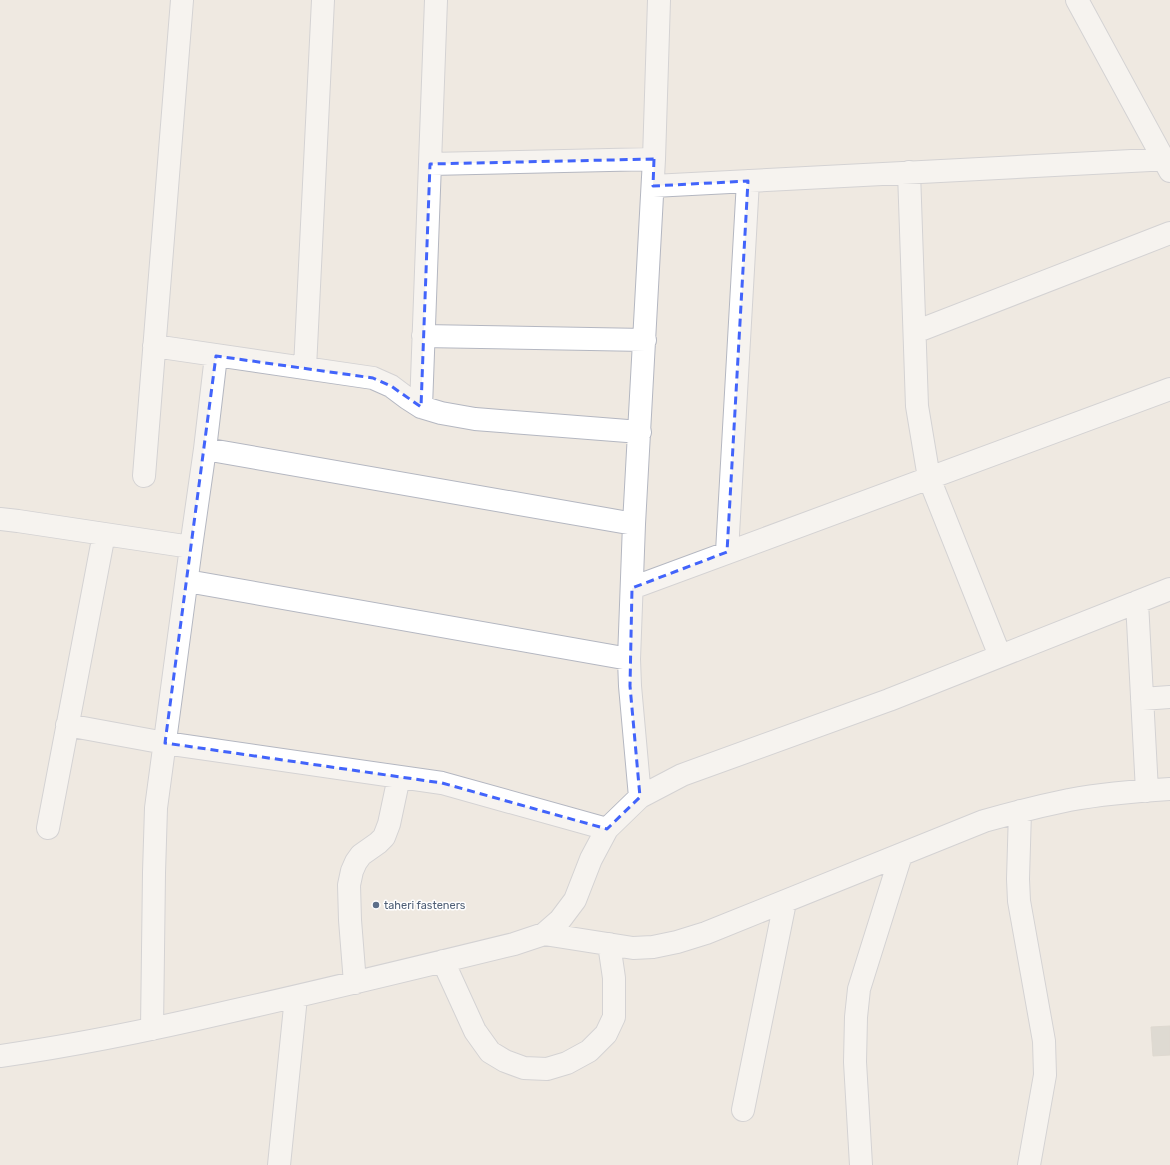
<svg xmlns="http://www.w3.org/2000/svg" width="1170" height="1165" font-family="Rubik,sans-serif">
	<rect width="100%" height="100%" fill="#efe9e1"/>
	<path fill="#cbc7bf" stroke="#cbc5ba" d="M1170 1026V1055L1153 1056 1151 1027Z"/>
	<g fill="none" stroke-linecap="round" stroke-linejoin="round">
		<g stroke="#b4b7c1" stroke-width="24">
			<path id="street" d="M1077 0 1170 171
				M430 164 654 159
				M909 172 917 406 929 478 1000 656
				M653 186 1170 159
				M915 332 1170 233
				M423 336 645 340
				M154 346 373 378 391 386 407 398 421 407 441 413 475 419 640 432
				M305 368 323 0
				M421 407 436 0
				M205 449 634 524
				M144 476 182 0
				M0 519 18 521 191 547
				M727 552 748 181
				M187 581 629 659
				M632 588 1170 389
				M1137 602 1147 791
				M1142 699 1170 697
				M67 725 165 743 442 783 607 829
				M640 797 630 686 629 659 634 524 654 159 659 0
				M1020 811 1018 879 1019 901 1044 1041 1045 1075 1029 1165
				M48 828 104 534
				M544 934 633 948 653 947 677 942 706 933 984 821C1012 813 1040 806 1069 800 1102 794 1136 791 1170 789
				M443 961 475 1031 490 1052 505 1061 524 1068 547 1069 567 1063 589 1051 606 1034 614 1017V978L609 944
				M355 983 350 920 349 885 352 871 356 862 361 855 378 843 384 837 389 824 399 777
				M152 1029 154 873 156 808 191 547 205 449 216 356
				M0 1056C78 1045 155 1029 232 1011 326 990 420 967 514 944L544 934 560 920 575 900 591 859 607 829 640 797 682 775 889 700 1170 589
				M743 1110 785 902
				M279 1165 296 997
				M861 1165 855 1062 856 1017 859 989 901 855"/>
		</g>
		<use href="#street" stroke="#fff" stroke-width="22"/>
	</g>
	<path d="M0 0H1170V1165H0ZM654 159 653 186 748 181 727 552 632 588 630 686 640 797 607 829 442 783 165 743 216 356 373 378 391 386 421 407 430 164Z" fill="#efe9e1" fill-opacity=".55" fill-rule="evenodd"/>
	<path fill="none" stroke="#4264fb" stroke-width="3" stroke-dasharray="8 5" stroke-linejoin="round" d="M654 159 653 186 748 181 727 552 632 588 630 686 640 797 607 829 442 783 165 743 216 356 373 378 391 386 421 407 430 164Z"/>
	<circle fill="#5c6f8a" stroke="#fff" stroke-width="1.5" cx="376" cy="905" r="4"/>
	<g text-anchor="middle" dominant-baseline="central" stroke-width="3" stroke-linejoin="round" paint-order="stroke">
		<g font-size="11" fill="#4e5e75" stroke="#fff" text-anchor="start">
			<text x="384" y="905">taheri fasteners</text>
		</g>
	</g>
</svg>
